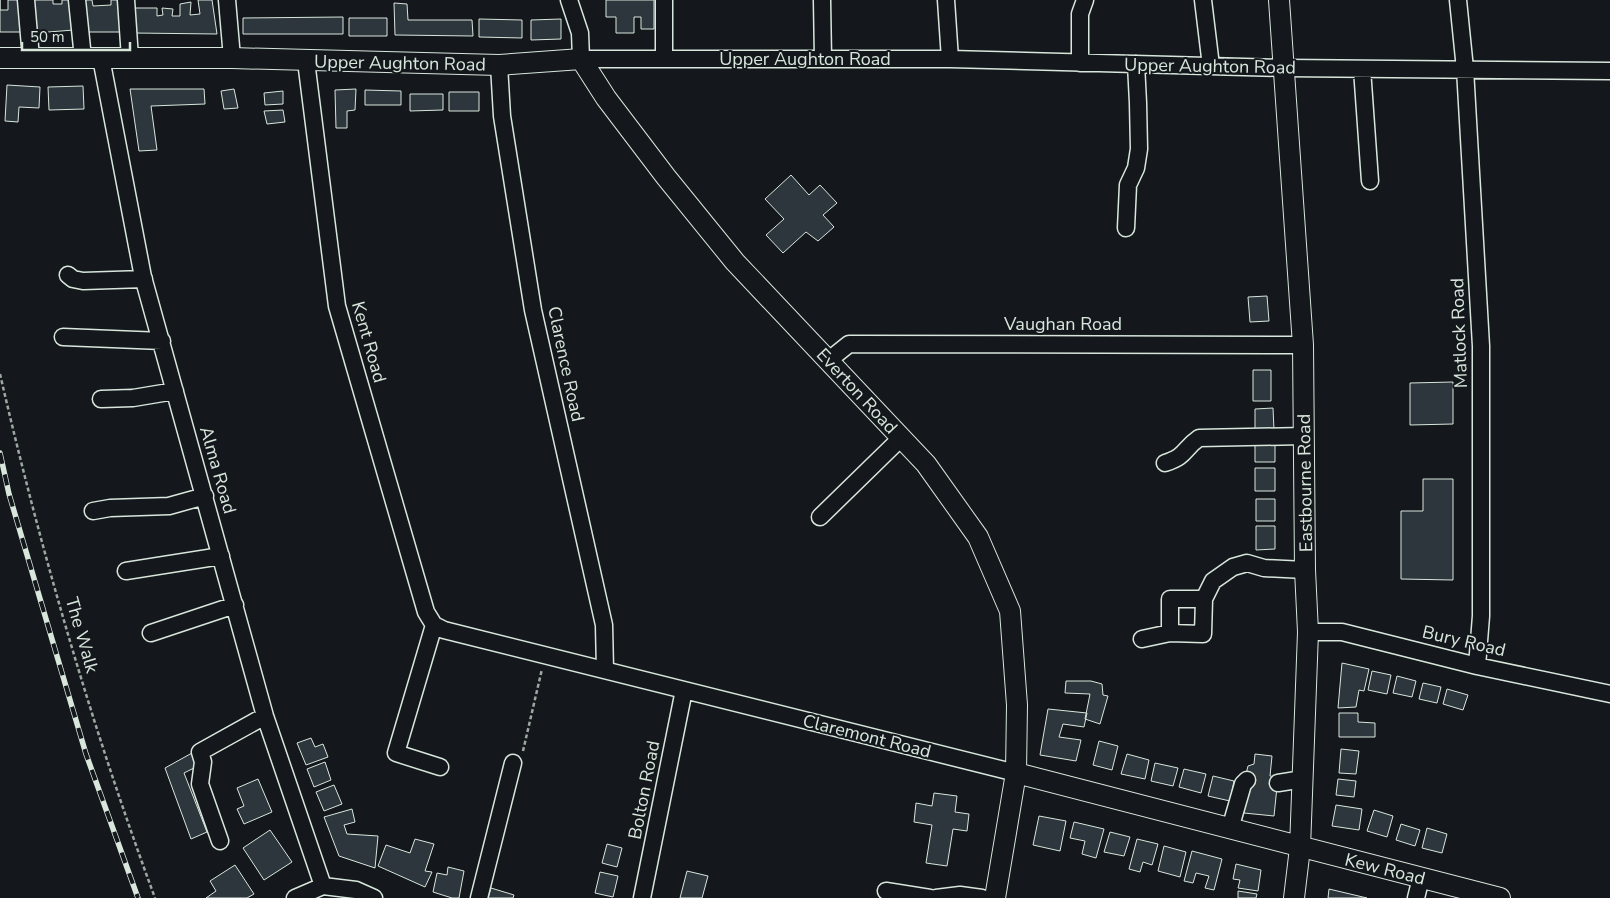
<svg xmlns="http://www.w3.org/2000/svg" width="1610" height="898" font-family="'Nunito Sans',sans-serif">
	<rect width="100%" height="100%" fill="#14181c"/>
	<path fill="#2c363c" stroke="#d8e6dc" d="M0 0V10H8V0H20L21 32H0Z
		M33 0H53V4H62V0H72L74 30 35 33Z
		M83 0H92L93 6 111 5V0H121L123 32H85Z
		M198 0H212L217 34 134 33 133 8H157V16L163 15 162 8 173 9 172 16H180V4L191 2 190 15 200 14Z
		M606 0H654V29H641V17H634V33H616V17H606Z
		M394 3 407 4 408 20H472L473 36 395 35Z
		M343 17V34H243V18Z
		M349 18H387V36H349Z
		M479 19 522 20V38L479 37Z
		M561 19V39L531 40V20Z
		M7 85 40 87 39 108 19 107 18 122 5 121Z
		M83 86 84 109 49 110 48 87Z
		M130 89H204L205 104 151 106 157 150 139 151Z
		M234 89 238 108 224 109 221 91Z
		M356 89 355 110 347 111V128H336L335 90Z
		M365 90 401 91V105H365Z
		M283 91V104L265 105 264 93Z
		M449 92H479V111H449Z
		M410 94H443V110L410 111Z
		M283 110 285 122 267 124 264 111Z
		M791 175 809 195 820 185 837 203 823 215 834 227 818 241 806 232 783 253 766 235 784 219 765 199Z
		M1267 296 1269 321 1250 322 1248 297Z
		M1253 370H1271V401H1253Z
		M1453 382V424L1410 425V383Z
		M1273 408 1274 430 1255 431V409Z
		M1255 439 1275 440V462H1255Z
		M1255 468H1275V491H1255Z
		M1423 479H1453V580L1401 579V511H1423Z
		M1256 499H1275V521H1256Z
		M1256 526H1275V549L1256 550Z
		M1342 663 1369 669 1364 691 1359 690 1356 707 1338 708Z
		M1372 671 1391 675 1387 694 1368 690Z
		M1397 676 1416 681 1412 697 1393 693Z
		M1066 681H1091L1102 684 1103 695 1108 696 1100 724 1085 719 1090 694 1065 693Z
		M1423 683 1441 687 1437 703 1419 699Z
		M1447 689 1468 695 1463 710 1443 704Z
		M1048 709 1087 713 1084 727 1063 724 1059 737 1081 740 1076 761 1040 755Z
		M1339 713H1358V722L1375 723V737H1339Z
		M311 738 315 747 323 744 328 757 306 765 297 743Z
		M1099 741 1118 746 1112 770 1093 765Z
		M1341 749 1359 751 1356 774 1339 773Z
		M192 753 198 766 184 773 207 832 191 839 165 768Z
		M1127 754 1149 760 1145 779 1121 774Z
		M1255 754 1272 756 1270 776 1278 777 1274 816 1244 813 1246 774 1248 766 1254 764Z
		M325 762 331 780 314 787 307 769Z
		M1155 763 1178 768 1173 786 1151 781Z
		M1184 769 1206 774 1201 793 1179 787Z
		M1213 776 1234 781 1230 801 1208 796Z
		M258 779 272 812 244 824 237 809 244 806 237 788Z
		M1338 779 1356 781 1354 797 1336 795Z
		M334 785 342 804 324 811 316 792Z
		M934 793 957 796 955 812 969 814 967 831 953 829 947 866 926 863 932 825 914 822 916 803 932 806Z
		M1336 805 1362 809 1359 830 1332 826Z
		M352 809 355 822 344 825 347 834 378 836 375 868 339 856 324 817Z
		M1374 810 1393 816 1387 837 1367 831Z
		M1039 816 1066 821 1060 851 1033 845Z
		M1074 822 1104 829 1096 858 1082 854 1085 841 1070 838Z
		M1401 824 1420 830 1415 846 1396 840Z
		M1427 828 1447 834 1442 853 1422 848Z
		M270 830 292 862 264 880 243 848Z
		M1110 832 1130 837 1124 856 1104 852Z
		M415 839 434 844 425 871 432 872 425 887 378 866 386 845 410 853Z
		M1137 839 1158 844 1152 865 1143 862 1140 872 1129 869Z
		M607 844 622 848 617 867 602 863Z
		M1164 846 1186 852 1180 877 1158 871Z
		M1192 851 1222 859 1214 890 1205 888 1209 876 1196 873 1193 883 1184 881Z
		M1236 864 1261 870 1258 891 1238 888 1240 880 1233 879Z
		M235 865 254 894 247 898H206L216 891 210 881Z
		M448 867 464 871 459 898H452L433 892 437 873 447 875Z
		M687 871 708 876 702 898H680Z
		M600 872 618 876 613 897 595 893Z
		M491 888 514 895 513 898H488Z
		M1329 889 1367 898H1328Z
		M1238 891 1257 894 1256 898H1238Z"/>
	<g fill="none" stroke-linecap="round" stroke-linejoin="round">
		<path stroke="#313739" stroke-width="16" stroke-dasharray="16 8" stroke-linecap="butt" d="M1247 780 1278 783"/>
		<g stroke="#d8e6dc" stroke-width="19">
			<path id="minor" d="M26 0 31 58
				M77 0 83 58
				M126 0 130 58
				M227 0 232 58
				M569 0 580 33 581 59H950L1285 68 1610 71
				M664 0V59
				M822 0 823 59
				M946 0 950 59
				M1203 0 1211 66
				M1458 0 1465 69 1481 346V616L1477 666
				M101 58 143 277 265 716 323 886
				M306 61 337 306 426 612 434 625 444 630 1016 773
				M1080 63V14L1085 0
				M499 65 502 116 533 310 604 625 605 670
				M1362 69 1370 181
				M1126 228 1128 185 1136 168 1139 149 1138 103 1136 64
				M68 275 73 279 83 281 144 279
				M63 337 162 341
				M829 360 849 344 1303 345
				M101 399 133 398 175 391
				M1165 463C1187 456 1183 449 1199 438L1304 436
				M93 511 110 508 169 506 205 496
				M820 517 901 438
				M126 571 221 556
				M434 625 396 753 440 767
				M1308 632H1342L1477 666 1610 694
				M151 633 235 605
				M1170 633 1203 634 1204 599
				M1142 639 1170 633V599H1204L1213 581 1233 567 1247 563 1264 568 1305 570
				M1278 783 1303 779
				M1230 829 1243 784 1247 780
				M220 841 200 784 203 762 200 752 265 716
				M886 891 930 898
				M295 898 323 886 356 890 374 898
				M479 898 513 763
				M642 898 684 690
				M936 898 960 895 982 898
				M1416 898 1421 878"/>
		</g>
		<g stroke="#d8e6dc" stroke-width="22">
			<path id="major" d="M1279 0 1303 345 1305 570 1308 632 1300 848 1294 898
				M0 58H232L499 65 581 59 606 98 666 177 735 262 926 464 978 537 1010 611 1017 705 1016 773 995 898
				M1016 773 1500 898"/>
		</g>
		<path stroke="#9da8a2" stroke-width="2.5" stroke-dasharray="4 2.5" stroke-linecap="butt" d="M0 374C41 552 92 727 155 898
			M523 751 542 669"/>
		<use href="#minor" stroke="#14181c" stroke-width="16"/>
		<use href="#major" stroke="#14181c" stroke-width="20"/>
		<g stroke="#d8e6dc" stroke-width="5.5">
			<path id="rail" d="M0 453 9 494 86 754 138 898"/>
		</g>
		<use href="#rail" stroke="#14181c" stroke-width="4" stroke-dasharray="11" stroke-linecap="butt"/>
	</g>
	<g text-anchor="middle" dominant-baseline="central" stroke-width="4" stroke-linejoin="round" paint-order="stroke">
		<g font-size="18" fill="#d8e6dc" stroke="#14181c">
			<text x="805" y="59">Upper Aughton Road</text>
			<text transform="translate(400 63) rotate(1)">Upper Aughton Road</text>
			<text transform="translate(1210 66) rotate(1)">Upper Aughton Road</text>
			<text x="1063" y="324">Vaughan Road</text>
			<text transform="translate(1459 333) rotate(-92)">Matlock Road</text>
			<text transform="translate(369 342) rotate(74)">Kent Road</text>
			<text transform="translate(566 364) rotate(78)">Clarence Road</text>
			<text transform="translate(857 391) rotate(47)">Everton Road</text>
			<text transform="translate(218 470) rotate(74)">Alma Road</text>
			<text transform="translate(1305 483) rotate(-91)">Eastbourne Road</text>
			<text transform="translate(82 635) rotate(74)">The Walk</text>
			<text transform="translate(1464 641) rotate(13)">Bury Road</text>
			<text transform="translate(867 736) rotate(14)">Claremont Road</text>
			<text transform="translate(644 790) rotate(-79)">Bolton Road</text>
			<text transform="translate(1385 869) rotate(14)">Kew Road</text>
		</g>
	</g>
	<path d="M22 42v8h108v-8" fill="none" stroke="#d8e6dc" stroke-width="2.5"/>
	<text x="30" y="42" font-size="15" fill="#d8e6dc" stroke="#14181c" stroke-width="4" paint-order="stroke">50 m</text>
</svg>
